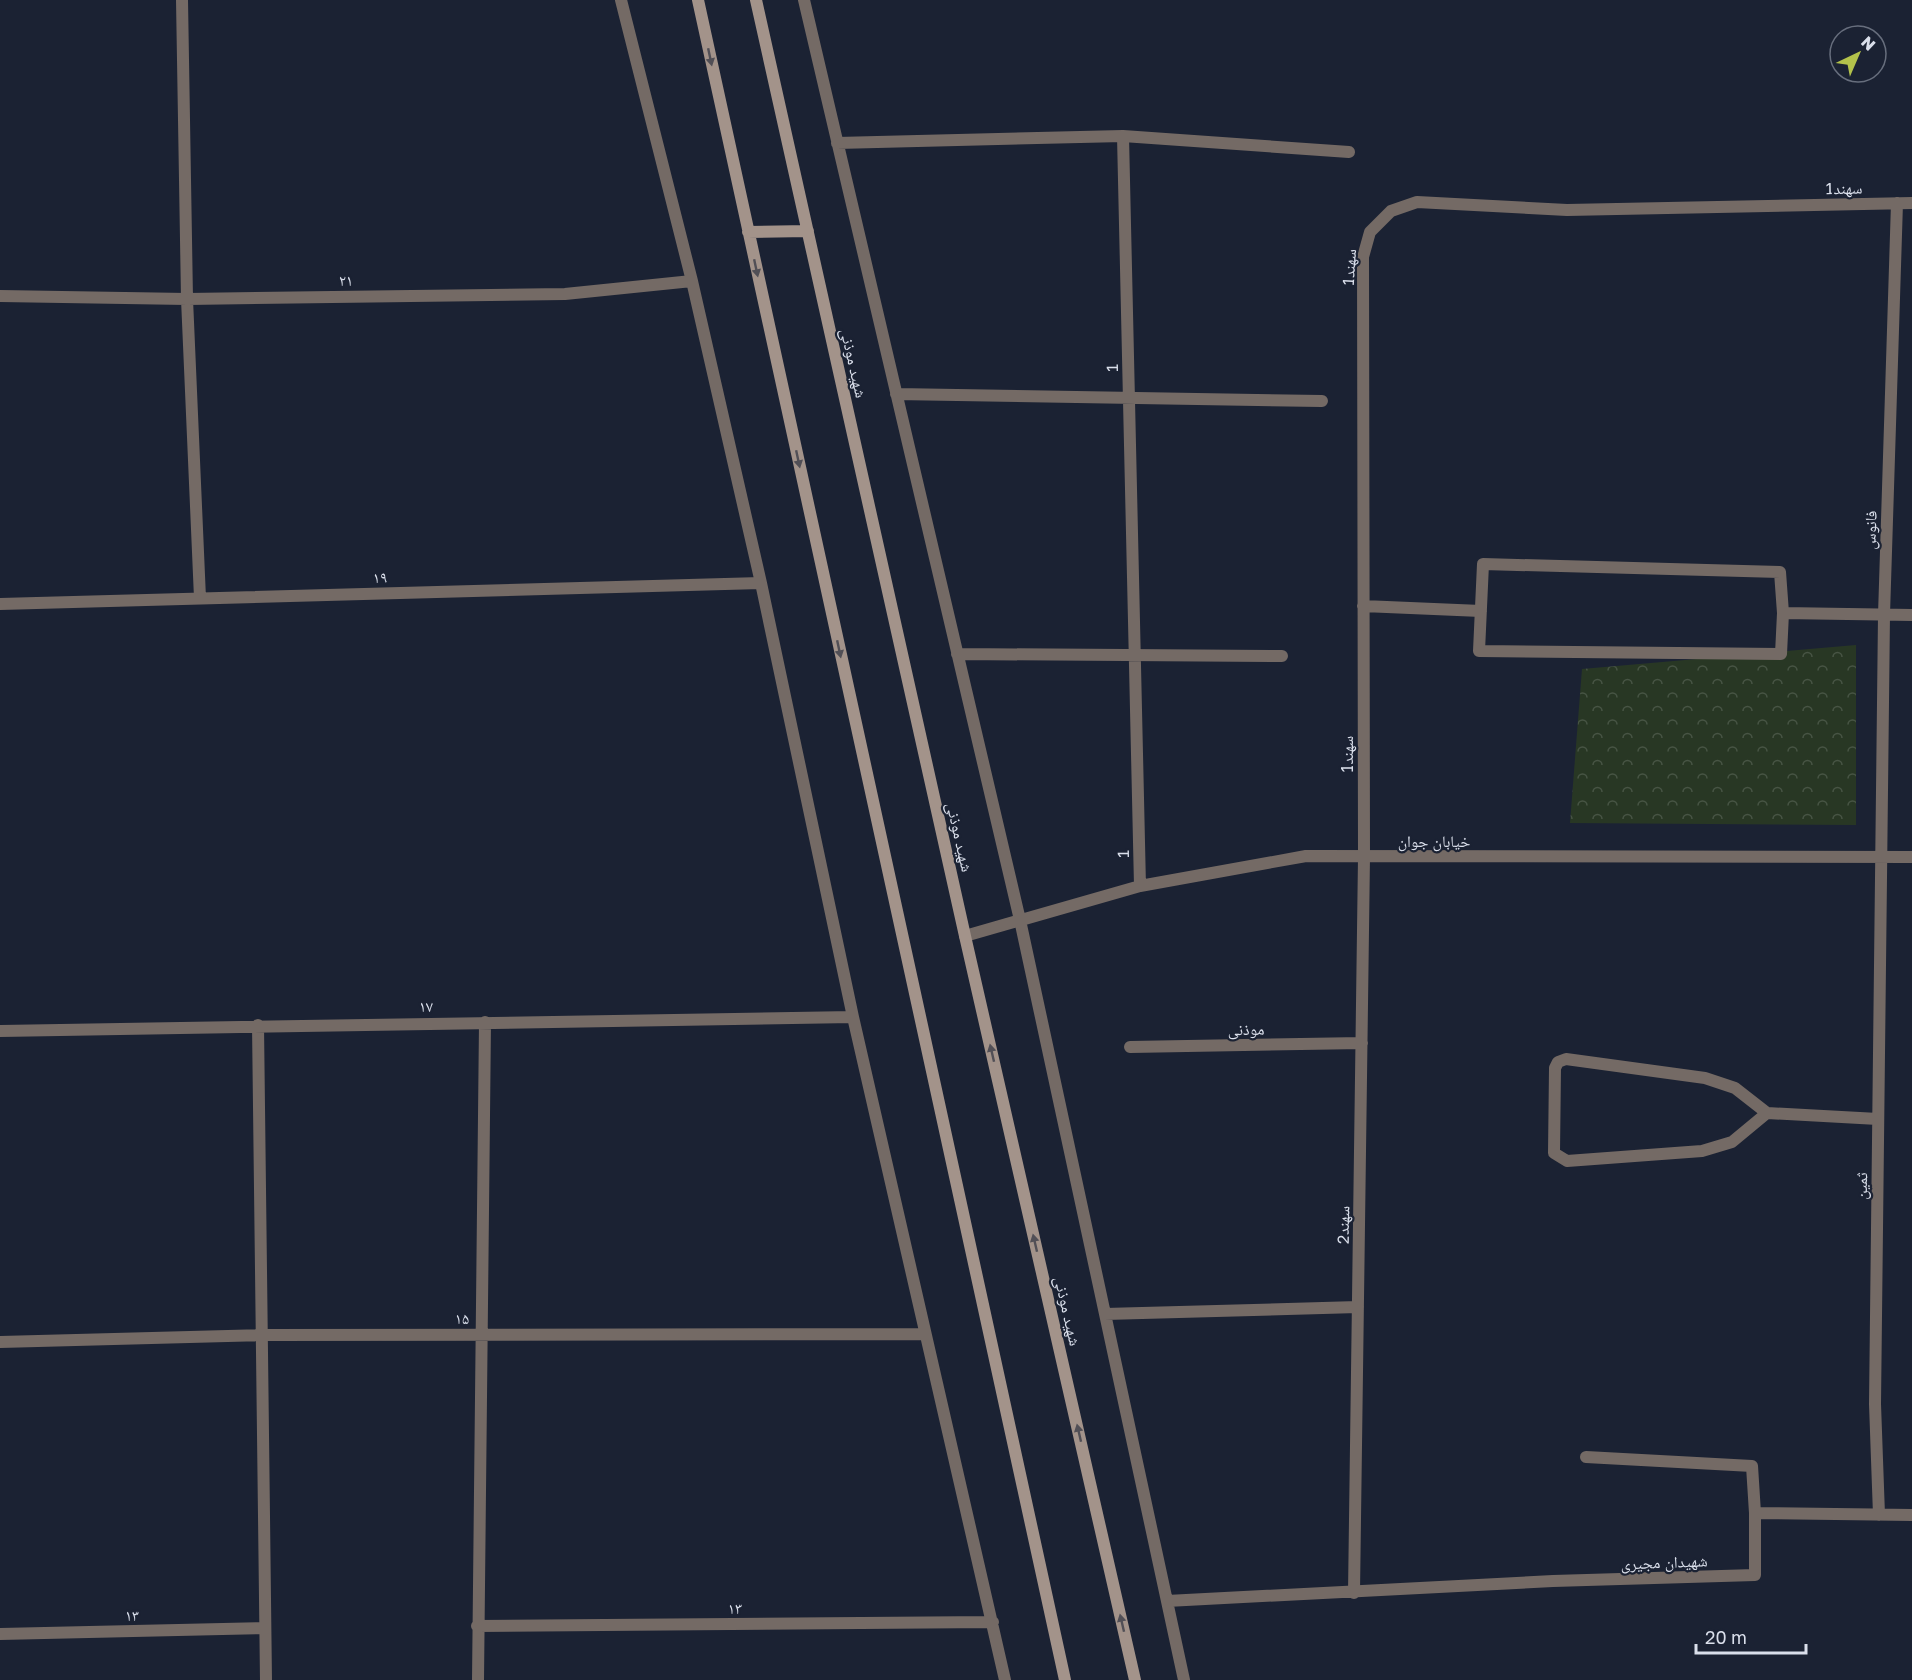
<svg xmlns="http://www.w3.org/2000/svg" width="1912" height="1680" font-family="'Golos Text','Noto Naskh Arabic',sans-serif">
	<defs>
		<pattern id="park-crowns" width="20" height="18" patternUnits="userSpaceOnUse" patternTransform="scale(1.5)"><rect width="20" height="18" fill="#283724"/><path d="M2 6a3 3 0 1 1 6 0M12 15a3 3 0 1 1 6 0" fill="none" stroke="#475444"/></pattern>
	</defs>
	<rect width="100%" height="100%" fill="#1b2233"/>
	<path fill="url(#park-crowns)" d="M1856 645V825L1570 823 1582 669Z"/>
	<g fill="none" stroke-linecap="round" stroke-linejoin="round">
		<path stroke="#746a65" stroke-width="12" d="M182 0 187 299 200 598
			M621 0 692 281 761 583 853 1017 1005 1680
			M804 0 1020 920 1184 1680
			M1123 136 1349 152
			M837 143 1123 136 1140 886
			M0 296 187 299 565 294 692 281
			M896 394 1322 401
			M1483 564 1780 572 1783 613 1781 654 1479 651Z
			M0 604 761 583
			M1363 606 1481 611
			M1783 613 1912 615
			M957 654 1282 656
			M965 936 1140 886 1306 856 1912 857
			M258 1025 266 1680
			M0 1031 853 1017
			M1130 1047 1362 1043
			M1767 1113 1732 1142 1702 1151 1567 1161 1554 1153 1555 1068 1558 1062 1566 1059 1705 1078 1735 1088 1767 1113 1878 1119
			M1105 1314 1358 1307
			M0 1342 262 1335 924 1334
			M1586 1457 1752 1466 1755 1513
			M1879 1515 1875 1404 1884 615 1897 203
			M1354 1593 1364 857 1363 257 1370 232 1391 211 1417 202 1567 210 1912 203
			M1167 1601 1553 1581 1755 1575V1513L1912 1515
			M477 1626 993 1622
			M0 1634 265 1628
			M478 1680 485 1022"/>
		<path stroke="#a3938a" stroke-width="12" d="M698 0 1065 1680
			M756 0 965 936 1135 1680
			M748 232 808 231"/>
	</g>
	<defs><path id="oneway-solid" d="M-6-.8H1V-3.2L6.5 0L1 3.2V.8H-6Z" transform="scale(1.5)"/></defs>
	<g fill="#514f56">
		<use href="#oneway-solid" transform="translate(710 57) rotate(78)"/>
		<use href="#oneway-solid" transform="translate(756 268) rotate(78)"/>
		<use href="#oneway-solid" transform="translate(798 459) rotate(78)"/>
		<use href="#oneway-solid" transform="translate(839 649) rotate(78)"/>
		<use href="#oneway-solid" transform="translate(992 1053) rotate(-103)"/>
		<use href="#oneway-solid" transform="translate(1035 1243) rotate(-103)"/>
		<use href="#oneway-solid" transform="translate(1079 1433) rotate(-103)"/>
		<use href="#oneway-solid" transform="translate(1122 1623) rotate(-103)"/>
	</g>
	<g text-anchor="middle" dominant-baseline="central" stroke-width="4.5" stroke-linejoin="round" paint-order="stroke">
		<g font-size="16" fill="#dadfeb" stroke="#1b2233">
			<text transform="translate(1844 188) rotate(-1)">1سهند</text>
			<text transform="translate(1349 267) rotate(-86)">1سهند</text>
			<text transform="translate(346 280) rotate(-1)">۲۱</text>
			<text transform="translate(854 363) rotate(77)">شهید موذنی</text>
			<text transform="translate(1112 368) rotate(-91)">1</text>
			<text transform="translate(1870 530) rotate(-88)">فانوس</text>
			<text transform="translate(380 577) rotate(-2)">۱۹</text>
			<text transform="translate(1347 754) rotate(-90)">1سهند</text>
			<text transform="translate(960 837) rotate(77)">شهید موذنی</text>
			<text x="1434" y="841">خیابان جوان</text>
			<text transform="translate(1123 854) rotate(-91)">1</text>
			<text transform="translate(426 1006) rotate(-1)">۱۷</text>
			<text transform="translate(1246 1029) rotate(-1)">موذنی</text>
			<text transform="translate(1861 1186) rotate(-89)">ثمین</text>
			<text transform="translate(1343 1225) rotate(-89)">2سهند</text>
			<text transform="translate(1068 1311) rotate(77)">شهید موذنی</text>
			<text x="462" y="1318">۱۵</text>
			<text transform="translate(1664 1562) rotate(-2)">شهیدان مجیری</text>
			<text x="735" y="1608">۱۳</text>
			<text transform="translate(132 1615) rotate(-1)">۱۳</text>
		</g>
	</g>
	<g transform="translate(1858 54) rotate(44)"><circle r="28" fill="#1b2233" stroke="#676e7d" stroke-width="1.5"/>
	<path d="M0-4.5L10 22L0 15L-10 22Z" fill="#b3c24b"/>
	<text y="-9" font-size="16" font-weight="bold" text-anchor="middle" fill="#dadfeb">N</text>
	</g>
	<path d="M1696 1644v9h110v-9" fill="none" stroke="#dadfeb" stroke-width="3"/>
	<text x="1705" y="1644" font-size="18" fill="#dadfeb" stroke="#1b2233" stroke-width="4.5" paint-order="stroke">20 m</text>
</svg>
